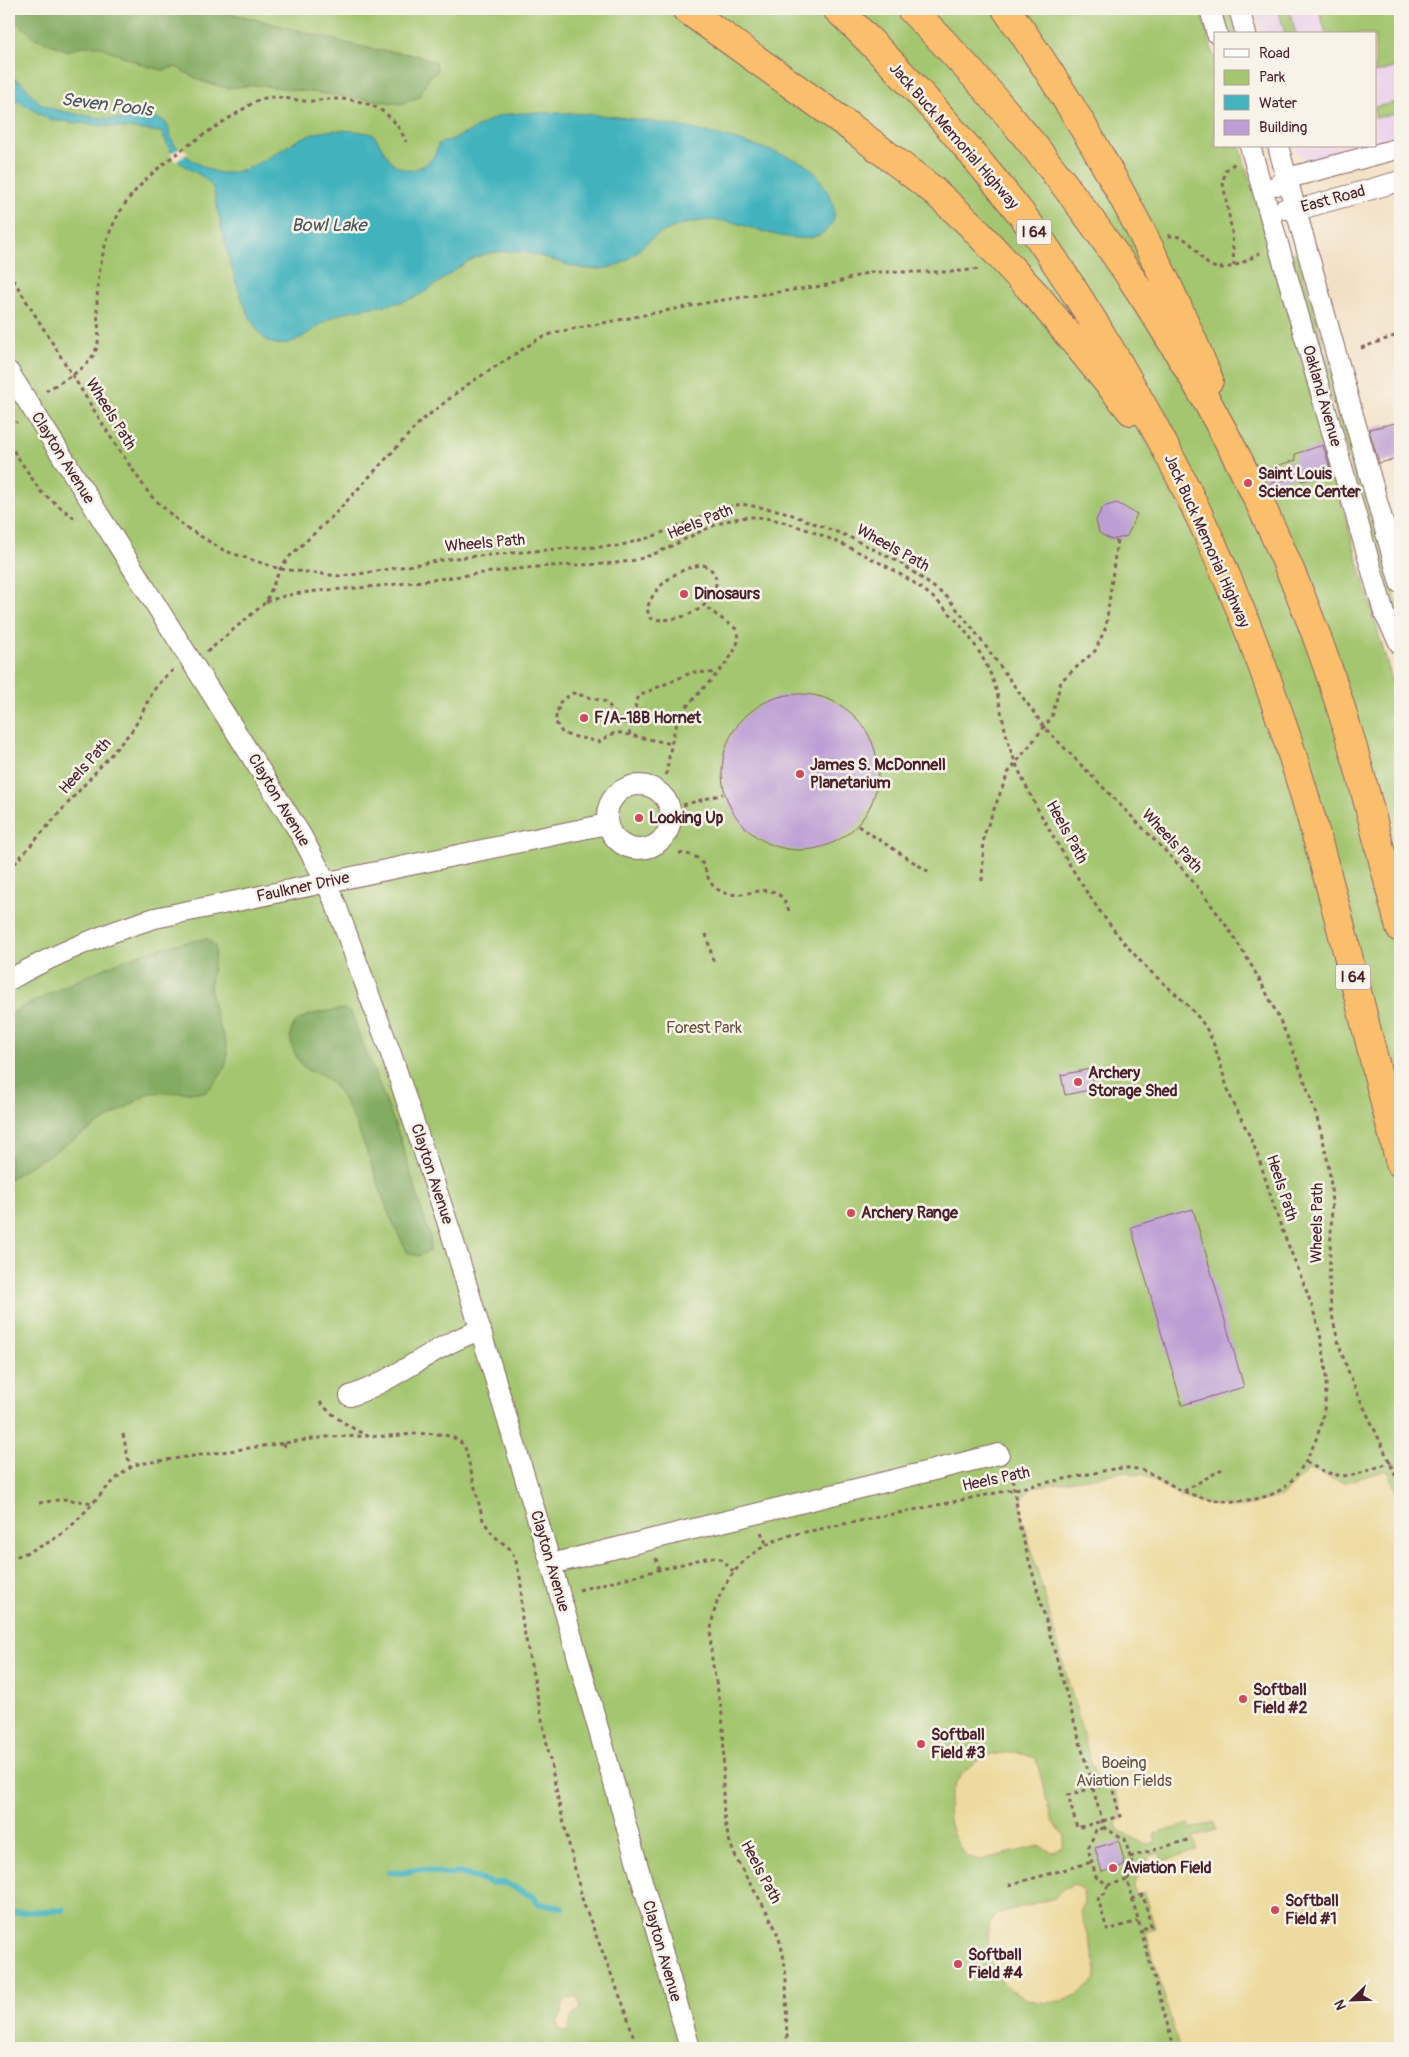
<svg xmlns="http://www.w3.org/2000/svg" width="1409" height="2057" font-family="Pangolin,sans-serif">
	<rect width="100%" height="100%" fill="#f7f3e8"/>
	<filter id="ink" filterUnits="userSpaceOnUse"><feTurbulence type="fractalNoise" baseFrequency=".02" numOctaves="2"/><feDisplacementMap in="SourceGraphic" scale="10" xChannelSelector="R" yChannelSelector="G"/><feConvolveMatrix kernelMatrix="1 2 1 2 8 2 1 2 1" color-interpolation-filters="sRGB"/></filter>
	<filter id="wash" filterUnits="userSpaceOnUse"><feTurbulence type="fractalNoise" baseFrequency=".0096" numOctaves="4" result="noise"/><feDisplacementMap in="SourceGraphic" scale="20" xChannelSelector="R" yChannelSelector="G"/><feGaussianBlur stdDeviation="1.12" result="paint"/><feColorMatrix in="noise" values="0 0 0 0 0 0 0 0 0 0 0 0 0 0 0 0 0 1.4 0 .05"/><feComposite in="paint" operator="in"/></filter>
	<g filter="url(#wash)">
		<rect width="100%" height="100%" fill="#f3dfc3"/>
		<path fill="#ebd1eb" d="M1255 9H1400V138L1375 145V34H1262Z
			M1294 146H1371L1310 161 1299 155Z"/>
		<path fill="#a4c66f" stroke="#77724d" d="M9 9H1200L1215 61V146H1240L1400 709V2048H9Z
			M1221 9H1229L1236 34H1228Z
			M1278 9H1289L1296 34H1285Z
			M1319 9H1400V66L1375 73V34H1326Z
			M1400 101V113L1375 118V107Z
			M1295 252 1298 255 1399 610 1396 615 1393 614 1291 254Z"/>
		<path fill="#83ab62" stroke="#666546" d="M9 9H150C168 14 188 6 207 9 259 18 311 35 363 47 387 53 414 51 436 63L437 71 429 77 419 97 403 104 258 85 227 88 203 82 176 67 163 70 146 66 99 46H83L68 51 35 38 9 15Z
			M208 939 215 946C216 965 208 976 211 996 219 1041 246 1053 206 1092L150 1093 9 1179V1014C69 984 141 945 208 939Z
			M344 1009 351 1013 400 1138 431 1241 429 1251 418 1256 408 1253C379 1205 372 1148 343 1099 338 1090 329 1079 320 1074 317 1072 313 1072 309 1071 298 1065 288 1043 291 1031 295 1013 329 1011 344 1009Z"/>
		<path fill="#eeda9e" stroke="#9c7c64" d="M1309 1469 1324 1476 1345 1482 1388 1470 1400 1504V2048H1179L1146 1932 1155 1928 1145 1892 1135 1895 1133 1886 1150 1856 1160 1853 1162 1861 1197 1850 1193 1837 1216 1830 1214 1822 1191 1829 1189 1824 1154 1834 1156 1842 1146 1845 1118 1830 1116 1821 1123 1819 1113 1780 1097 1784 1021 1512 1023 1497 1034 1487 1123 1472 1145 1475 1180 1496 1204 1504 1230 1507 1247 1506 1283 1495Z
			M1015 1752 1036 1758 1052 1821 1064 1835V1847L1053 1852 1039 1846 980 1860C969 1860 964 1855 959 1846 941 1817 946 1784 974 1763 986 1754 1001 1753 1015 1752Z
			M1074 1884 1083 1890 1084 1902 1080 1910 1097 1969 1096 1978C1070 2009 1028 2012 1000 1979 988 1964 979 1924 999 1913L1055 1898 1062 1889Z
			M578 1997 580 2010 571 2017 569 2029 567 2032 559 2030 557 2022 562 2014V2003L566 1999Z"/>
		<path fill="#43b3bd" stroke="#466974" d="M10 78C23 80 27 89 35 98 42 106 52 109 62 111 80 115 97 118 115 119 128 120 154 115 164 121 170 126 168 132 171 138 176 152 209 173 223 173 249 174 280 149 302 138 324 128 351 129 373 134 381 143 386 159 397 166 414 177 436 162 438 144 446 141 455 139 462 135 479 128 490 116 510 114 583 107 699 125 768 150 780 154 794 158 805 164 816 171 822 183 829 194 834 203 837 216 831 225 810 256 752 224 725 221 701 218 670 225 650 240 640 247 632 259 620 264 586 278 561 260 531 254 520 251 509 251 498 252 464 254 443 285 413 298 386 309 356 305 331 318 314 327 293 350 272 343 244 334 223 236 217 207 215 202 215 193 213 188 206 175 187 170 177 160 170 152 166 141 161 132L50 120 9 96Z"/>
		<path fill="#f3dfc3" d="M181 147 188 153 176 162 170 154Z"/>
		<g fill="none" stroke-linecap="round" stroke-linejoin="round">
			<path stroke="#43b3bd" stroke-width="6" d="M389 1872 402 1873 419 1869 446 1874 459 1873 493 1883H505L534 1897 539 1904 562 1907
				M9 1913 63 1910"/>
		</g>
		<g id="blocks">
			<path fill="#bd9ed4" d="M1400 422V458L1379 463 1369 429Z
				M1323 445 1332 474 1302 481 1301 475 1270 484 1268 486 1259 468 1266 469 1296 460 1295 454Z
				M1117 503 1137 514 1127 536 1112 540 1099 533 1096 520 1103 507Z
				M722 772a78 78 0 1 1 156 0a78 78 0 1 1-156 0Z
				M1090 1069 1094 1089 1065 1095 1061 1075Z
				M1193 1209 1244 1387 1182 1405 1131 1227Z
				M1119 1841 1125 1865 1102 1872 1095 1848Z"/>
		</g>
	</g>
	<g filter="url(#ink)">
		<use href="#blocks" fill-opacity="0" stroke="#856260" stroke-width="1"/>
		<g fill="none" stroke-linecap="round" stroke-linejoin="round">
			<g stroke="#856260" stroke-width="22">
				<path id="minor" d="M1210 9 1217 34
					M1239 9 1246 34
					M1250 146 1384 613 1400 644
					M1278 146 1400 583
					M1277 185 1288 178 1400 148
					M1284 209 1297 210 1400 181
					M9 372 301 835 326 882 336 905 391 1054 452 1236 551 1564 690 2048
					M607 817a32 32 0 1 1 64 0a32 32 0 1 1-64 0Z
					M9 980C56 953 103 934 155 918L607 824
					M350 1396C397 1380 434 1345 481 1330
					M551 1564 999 1454"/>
			</g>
			<g stroke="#856260" stroke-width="30">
				<path id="highway" d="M686 9 853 129 933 190 970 224 1036 295 1131 411
					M837 9C891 60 941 115 988 173 1009 198 1030 224 1048 251 1146 397 1226 553 1281 720 1329 865 1362 1015 1400 1163
					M911 9C1084 182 1228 403 1315 632 1351 728 1375 829 1400 928
					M1006 9C1086 120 1158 253 1209 380"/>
			</g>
			<path stroke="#856260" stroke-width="3" stroke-dasharray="4 4" stroke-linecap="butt" d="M1168 236C1210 233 1189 296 1260 253
				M1234 266 1232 232 1223 183 1225 171 1235 163
				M9 273 115 444 150 495 185 527 225 551 280 569 340 576 359 574 455 558 557 549 618 546 651 537 720 509 741 504 782 511 847 536 901 563 947 597 973 629 1045 728 1179 865C1237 932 1275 999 1305 1082 1316 1113 1326 1145 1330 1177 1336 1226 1323 1275 1334 1324 1346 1383 1380 1433 1400 1488
				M1361 348 1400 334
				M46 391C61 381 85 371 94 354 103 337 96 320 97 302 98 275 102 246 115 221 140 169 208 133 254 102 272 93 286 99 304 101 313 102 322 99 331 99 365 98 393 109 406 142
				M9 427 17 422
				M9 444 41 492 74 518
				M703 565C711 568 716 573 716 582 716 610 673 625 650 618L647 609C653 586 679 567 703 565Z
				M266 602C299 589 333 591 368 587 425 582 481 572 538 567 566 564 595 566 623 562 670 557 709 515 757 517 796 520 864 553 898 573 941 597 979 639 995 686 1001 707 1004 730 1011 751 1025 789 1047 826 1067 860 1089 898 1116 936 1146 967 1166 987 1191 1004 1206 1028 1219 1050 1222 1077 1232 1100 1240 1117 1249 1133 1256 1151 1266 1178 1273 1206 1283 1232 1310 1300 1344 1368 1315 1442 1308 1457 1302 1470 1290 1482 1279 1494 1263 1498 1248 1500 1225 1503 1204 1500 1183 1491 1155 1478 1146 1464 1113 1469L791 1535C739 1550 707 1595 711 1649 713 1676 722 1701 723 1728 726 1769 717 1809 732 1848 745 1883 772 1910 781 1946 790 1979 784 2015 788 2048
				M207 652 266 602 280 569 289 557 333 516 421 421 467 385 540 338 557 332 716 301 828 285 870 272H951L980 269
				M632 724 637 700 640 695 693 672 716 673
				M629 735 632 724 620 722 607 702 573 693 560 702 555 721 563 734 599 742 616 732 672 744
				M666 775C670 756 671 733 681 715 692 694 751 651 736 629L704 606
				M683 805 723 794
				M858 826 929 872
				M679 853C718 856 695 882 725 893 749 901 776 873 789 911
				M9 870 130 733C146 712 150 684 174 670
				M982 881 984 835 1008 773 1052 717 1061 681 1095 651 1106 627 1117 539
				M706 934 714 964
				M320 1402C328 1413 358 1434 371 1436 397 1439 448 1423 465 1447L483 1520 493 1535 510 1549 515 1558 521 1581 522 1620 558 1799 583 1902 626 2012 637 2048
				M123 1434 130 1468
				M284 1443 285 1448
				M1306 1462C1343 1484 1353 1476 1391 1462
				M1001 1476 1012 1474 1020 1528 1104 1828 1125 1839 1133 1868 1127 1880 1174 2048
				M1184 1491 1224 1468
				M39 1503 64 1499 94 1503
				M761 1532 766 1543
				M656 1558 659 1569
				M9 1559C32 1551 52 1543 70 1527 89 1510 116 1472 138 1464L326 1437 367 1436
				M579 1590 710 1557 721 1559 734 1572
				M1111 1783 1120 1816 1077 1828 1068 1795Z
				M1104 1828 1096 1830 1088 1849 1096 1877 1108 1885 1127 1880
				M1130 1857 1191 1839
				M1009 1885 1092 1862
				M1108 1885 1105 1893 1098 1898 1107 1930 1138 1921
				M1132 1899 1143 1895 1151 1926 1140 1930"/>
			<use href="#minor" stroke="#fff" stroke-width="20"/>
			<use href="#highway" stroke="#fabe6d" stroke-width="28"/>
		</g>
	</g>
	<g fill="#d1495b" stroke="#f7f3e8" stroke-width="2">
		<circle cx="1248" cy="483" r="5"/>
		<circle cx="684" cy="594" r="5"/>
		<circle cx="584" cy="718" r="5"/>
		<circle cx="800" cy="774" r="5"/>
		<circle cx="639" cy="818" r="5"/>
		<circle cx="1078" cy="1082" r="5"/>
		<circle cx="851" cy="1213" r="5"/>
		<circle cx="1243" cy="1699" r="5"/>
		<circle cx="921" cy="1744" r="5"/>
		<circle cx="1113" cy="1868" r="5"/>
		<circle cx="1275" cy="1910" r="5"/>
		<circle cx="958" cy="1964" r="5"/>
	</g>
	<g text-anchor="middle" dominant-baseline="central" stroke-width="5" stroke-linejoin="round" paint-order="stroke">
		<g fill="#f7f3e8" stroke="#7e5f64" stroke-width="1">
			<rect x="1016.5" y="219.5" width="35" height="25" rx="4"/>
			<rect x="1335.5" y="964.5" width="35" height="25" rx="4"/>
		</g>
		<g font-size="15" font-weight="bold" fill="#4a1f2b">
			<text x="1034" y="232">I 64</text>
			<text x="1353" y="977">I 64</text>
		</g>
		<g font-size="16" fill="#4a1f2b" stroke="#f7f3e8">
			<text transform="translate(954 136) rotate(49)">Jack Buck Memorial Highway</text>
			<text transform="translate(1333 199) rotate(-15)">East Road</text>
			<text transform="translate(1322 396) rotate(74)">Oakland Avenue</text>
			<text transform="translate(111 414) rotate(58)">Wheels Path</text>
			<text transform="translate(63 458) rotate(58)">Clayton Avenue</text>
			<text transform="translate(700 522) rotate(-22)">Heels Path</text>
			<text transform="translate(1207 541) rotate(66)">Jack Buck Memorial Highway</text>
			<text transform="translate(485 543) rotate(-5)">Wheels Path</text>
			<text transform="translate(893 548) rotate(29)">Wheels Path</text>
			<text transform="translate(85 766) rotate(-48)">Heels Path</text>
			<text transform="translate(279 800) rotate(59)">Clayton Avenue</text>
			<text transform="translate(1067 832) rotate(61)">Heels Path</text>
			<text transform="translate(1172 841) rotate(47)">Wheels Path</text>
			<text transform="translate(303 887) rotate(-12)">Faulkner Drive</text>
			<text transform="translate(432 1174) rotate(72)">Clayton Avenue</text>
			<text transform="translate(1282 1188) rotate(72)">Heels Path</text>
			<text transform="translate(1317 1223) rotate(-89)">Wheels Path</text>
			<text transform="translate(996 1479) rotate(-12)">Heels Path</text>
			<text transform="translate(550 1561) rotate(74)">Clayton Avenue</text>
			<text transform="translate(761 1872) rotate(62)">Heels Path</text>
			<text transform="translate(662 1951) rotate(74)">Clayton Avenue</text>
		</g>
		<g font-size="16" font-weight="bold" fill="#4a1f2b" stroke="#f7f3e8" text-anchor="start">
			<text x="1258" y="474">Saint Louis<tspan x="1258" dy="18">Science Center</tspan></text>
			<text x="694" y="594">Dinosaurs</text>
			<text x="594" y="718">F/A-18B Hornet</text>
			<text x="810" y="765">James S. McDonnell<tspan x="810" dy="18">Planetarium</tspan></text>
			<text x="649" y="818">Looking Up</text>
			<text x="1088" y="1073">Archery<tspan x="1088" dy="18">Storage Shed</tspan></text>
			<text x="861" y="1213">Archery Range</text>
			<text x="1253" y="1690">Softball<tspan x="1253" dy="18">Field #2</tspan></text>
			<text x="931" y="1735">Softball<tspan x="931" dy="18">Field #3</tspan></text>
			<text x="1123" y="1868">Aviation Field</text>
			<text x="1285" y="1901">Softball<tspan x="1285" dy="18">Field #1</tspan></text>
			<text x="968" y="1955">Softball<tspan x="968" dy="18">Field #4</tspan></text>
		</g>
		<g font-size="16" fill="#65513f" stroke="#f7f3e8">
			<text x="704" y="1028">Forest Park</text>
			<text x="1124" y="1763">Boeing<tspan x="1124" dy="18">Aviation Fields</tspan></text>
		</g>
		<g font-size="18" font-style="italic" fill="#48535e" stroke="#f7f3e8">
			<text transform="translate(107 105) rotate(7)">Seven Pools</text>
			<text x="329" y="225">Bowl Lake</text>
		</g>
	</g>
	<rect width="1409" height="2057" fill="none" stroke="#f7f3e8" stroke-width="30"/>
	<rect x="1214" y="32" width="162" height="115" fill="#f7f3e8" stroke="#b29e9c"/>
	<rect x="1224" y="49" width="25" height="8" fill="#ffffff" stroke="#b29e9c"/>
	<text x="1259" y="58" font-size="15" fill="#4a1f2b">Road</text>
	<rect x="1224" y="70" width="25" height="15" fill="#a4c66f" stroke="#b29e9c"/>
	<text x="1259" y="82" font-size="15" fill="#4a1f2b">Park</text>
	<rect x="1224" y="95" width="25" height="15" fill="#43b3bd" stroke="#b29e9c"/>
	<text x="1259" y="108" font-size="15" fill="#4a1f2b">Water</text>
	<rect x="1224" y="120" width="25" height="15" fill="#bd9ed4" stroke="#b29e9c"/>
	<text x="1259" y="132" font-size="15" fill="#4a1f2b">Building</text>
	<g transform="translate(1352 2000) rotate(247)" stroke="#f7f3e8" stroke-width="4" paint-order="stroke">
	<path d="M0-4L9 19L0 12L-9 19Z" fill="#4a1f2b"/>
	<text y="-8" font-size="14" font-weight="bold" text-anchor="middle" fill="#4a1f2b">N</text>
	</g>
</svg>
